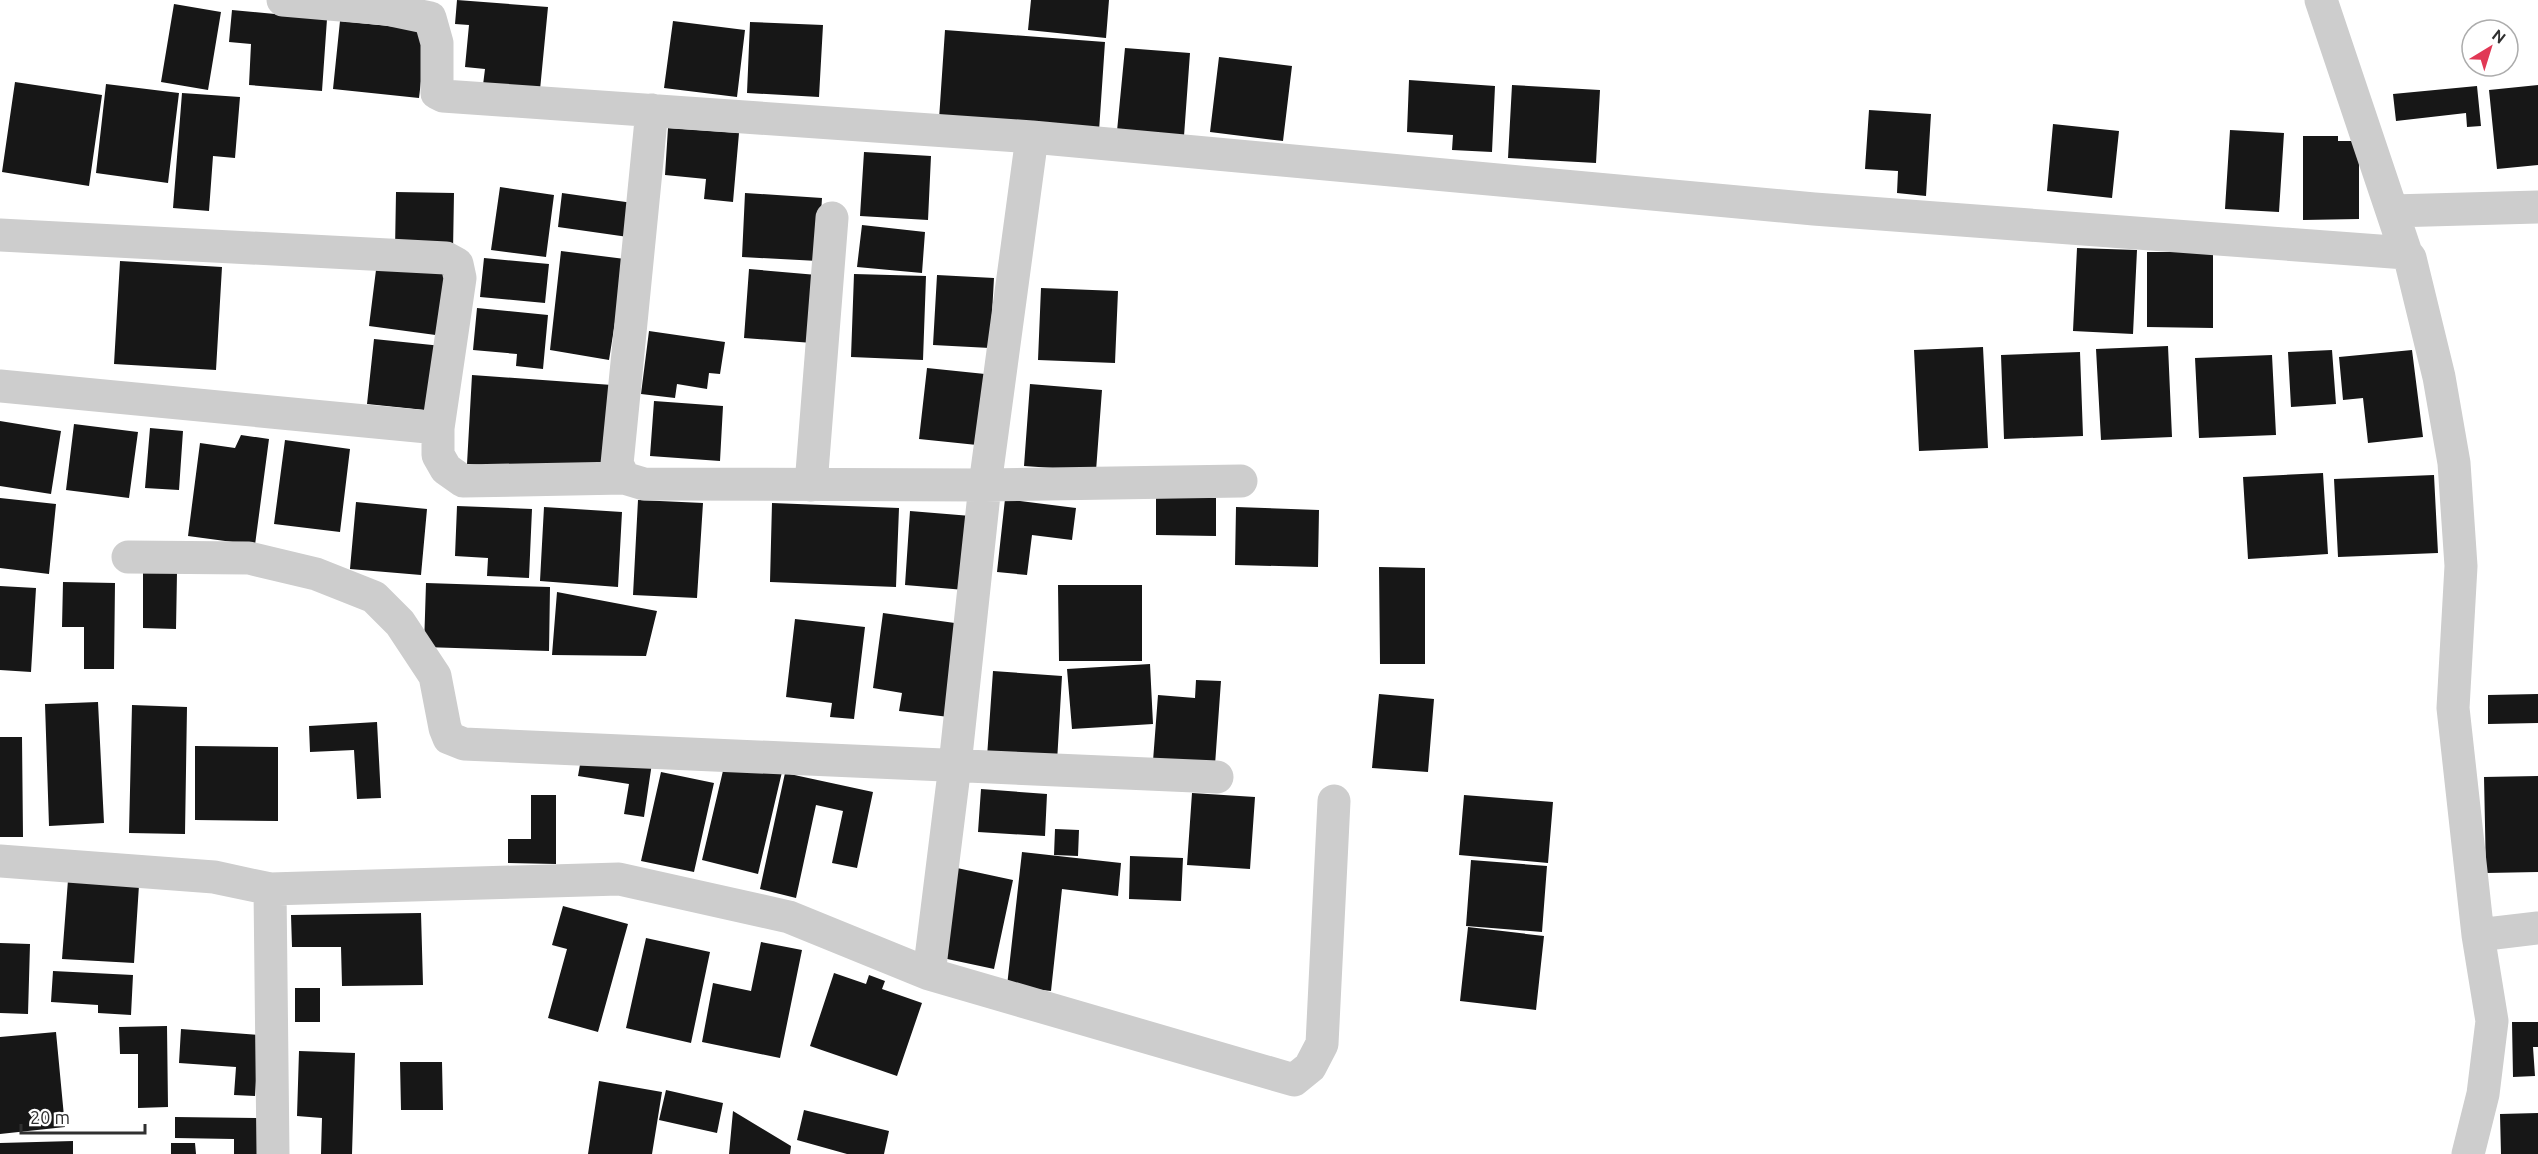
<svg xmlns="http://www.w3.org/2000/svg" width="2538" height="1154" font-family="Ubuntu,sans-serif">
	<rect width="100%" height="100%" fill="#fff"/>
	<path fill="#171717" d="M457 0 548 7 540 90 483 85 485 69 465 67 469 25 455 24Z
		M1031 0H1109L1106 38 1028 30Z
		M174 4 221 12 208 90 161 82Z
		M232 10 327 19 322 91 249 85 251 44 229 42Z
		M340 21 427 30 419 98 333 89Z
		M673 21 745 30 737 97 664 88Z
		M750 22 823 25 819 97 747 93Z
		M945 30 1105 42 1099 131 939 119Z
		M1125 48 1190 53 1184 136 1117 131Z
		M1219 57 1292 66 1283 141 1210 132Z
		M1409 80 1495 86 1492 152 1452 150 1453 135 1407 132Z
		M15 82 102 95 89 186 2 172Z
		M106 84 179 93 168 183 96 173Z
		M1512 85 1600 90 1596 163 1508 158Z
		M2538 85V165L2497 169 2489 90Z
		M2477 86 2481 126 2467 127 2466 113 2396 121 2393 94Z
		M182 93 240 97 235 158 213 156 209 211 173 208Z
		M1869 110 1931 114 1926 196 1897 193 1898 171 1865 169Z
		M2053 124 2119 131 2112 198 2047 191Z
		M668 128 739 133 733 202 704 199 706 179 665 175Z
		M2230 130 2284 133 2279 212 2225 209Z
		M2303 136H2338V141H2359V219L2303 220Z
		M864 152 931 156 928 220 860 216Z
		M500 187 554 195 546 257 491 250Z
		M396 192 454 193 453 251 395 250Z
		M562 193 640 204 635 238 558 227Z
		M745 193 822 198 818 261 742 257Z
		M862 225 925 232 922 273 857 267Z
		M2077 248 2137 250 2133 334 2073 331Z
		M561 251 625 259 609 360 550 350Z
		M2147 252H2213V328L2147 327Z
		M484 258 549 264 545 303 480 297Z
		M120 261 222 267 216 370 114 364Z
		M377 262 452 272 443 336 369 326Z
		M749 269 817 275 813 343 744 338Z
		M854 274 926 276 923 360 851 357Z
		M937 275 994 278 990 348 933 345Z
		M1041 288 1118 291 1115 363 1038 360Z
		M477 308 548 315 543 369 516 366 517 354 473 350Z
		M649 331 725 342 720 374 709 373 707 389 677 384 675 398 641 394Z
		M374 339 442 346 435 411 367 404Z
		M2168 346 2172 437 2101 440 2096 349Z
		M1983 347 1988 448 1919 451 1914 350Z
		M2332 350 2336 404 2291 407 2288 352Z
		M2412 350 2423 437 2368 443 2363 398 2343 400 2339 357Z
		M2080 352 2083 436 2004 439 2001 355Z
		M2272 355 2276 435 2199 438 2195 358Z
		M927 368 985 374 977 445 919 439Z
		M472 375 612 385 606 473 467 464Z
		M1030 384 1102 390 1096 471 1024 466Z
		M654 401 723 406 720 461 650 456Z
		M0 421 61 431 51 494 0 486Z
		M74 424 138 432 129 498 66 490Z
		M150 428 183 431 179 490 145 488Z
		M241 435 269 439 255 545 188 536 200 443 235 448Z
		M285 440 350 449 340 532 274 524Z
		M2323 473 2328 554 2248 559 2243 477Z
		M2434 475 2438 553 2338 557 2334 479Z
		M1156 497 1216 498V536L1156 535Z
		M0 498 56 504 49 574 0 568Z
		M1005 499 1076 508 1072 540 1032 535 1027 575 997 572Z
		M638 500 703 503 697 598 633 595Z
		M356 502 427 509 421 575 350 569Z
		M772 503 899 508 896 587 770 582Z
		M457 506 532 509 529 578 487 576 488 558 455 556Z
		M544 507 622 512 618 587 540 581Z
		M1236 507 1319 510 1318 567 1235 565Z
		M910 511 971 516 965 590 905 585Z
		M1379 567 1425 568V664H1380Z
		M143 571 177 572 176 629 143 628Z
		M63 582 115 583 114 669H84V627H62Z
		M426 583 550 587 549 651 424 647Z
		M1058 585H1142V661H1059Z
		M0 586 36 588 31 672 0 670Z
		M557 592 657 611 646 656 552 655Z
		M883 613 962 624 949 717 899 711 902 693 873 688Z
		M795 619 865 627 854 719 830 717 832 703 786 697Z
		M1150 664 1153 724 1072 729 1067 669Z
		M993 671 1062 676 1057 762 987 757Z
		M1196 680 1221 681 1215 765 1153 761 1158 695 1195 698Z
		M1379 694 1434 699 1428 772 1372 768Z
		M2538 694V723L2488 724V695Z
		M98 702 104 823 49 826 45 704Z
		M132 705 187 707 185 834 129 833Z
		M377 722 381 798 357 799 354 750 310 752 309 726Z
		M0 737H22L23 837H0Z
		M195 746 278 747V821L195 820Z
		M582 753 652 763 644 817 624 814 629 784 578 776Z
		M726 758 782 772 758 874 702 860Z
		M661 772 714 783 694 872 641 861Z
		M785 773 873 792 857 868 832 863 843 811 816 805 796 898 760 889Z
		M2538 776V872L2486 873 2484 777Z
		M981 789 1047 794 1045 836 978 832Z
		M1192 793 1255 797 1250 869 1187 865Z
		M531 795H556V864L508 863V839H531Z
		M1464 795 1553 802 1548 863 1459 855Z
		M1055 829 1079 830 1078 856 1054 855Z
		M1022 852 1121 863 1118 896 1062 889 1051 991 1007 986Z
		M1130 856 1183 858 1181 901 1129 899Z
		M1471 860 1547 866 1542 932 1466 926Z
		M957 868 1013 880 994 969 938 957Z
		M68 880 139 885 134 963 62 959Z
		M563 906 628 924 598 1032 548 1018 567 949 552 945Z
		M421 913 423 985 342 986 341 947H292L291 915Z
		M1468 927 1544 936 1536 1010 1460 1001Z
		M646 938 710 952 691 1043 626 1028Z
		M761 942 802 950 780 1058 702 1042 713 983 751 991Z
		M0 943 30 944 28 1014 0 1013Z
		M53 971 133 975 131 1015 98 1013V1005L51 1002Z
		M834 973 866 984 869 975 885 981 882 989 922 1003 897 1076 810 1046Z
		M295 988H320V1022H295Z
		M2512 1022H2538V1047H2533L2535 1076 2513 1077Z
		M167 1026 168 1107 138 1108V1054H120L119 1027Z
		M181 1029 259 1035 255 1096 234 1095 236 1067 179 1063Z
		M56 1032 65 1127 0 1134V1037Z
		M299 1051 355 1053 352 1154H321L322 1118 297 1116Z
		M400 1062H442L443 1110H401Z
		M599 1081 662 1092 652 1154H588Z
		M666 1090 723 1103 717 1133 659 1120Z
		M804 1110 889 1131 884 1154H847L797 1140Z
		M733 1111 791 1146 790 1154H729Z
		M2538 1113V1154H2501L2500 1114Z
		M175 1117 262 1118V1154H234V1139L175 1138Z
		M73 1141V1154H0V1143Z
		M171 1143H195L196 1154H171Z"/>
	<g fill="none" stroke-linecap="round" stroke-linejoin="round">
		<path stroke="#cdcdcd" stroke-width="33" d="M283 0 387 9 430 18 437 43V93L443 96 1032 137 1814 209 2406 253
			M2321 0 2406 253 2410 258 2439 377 2454 463 2461 566 2453 708 2478 935 2492 1021 2483 1094 2468 1154
			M652 110 617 464 624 478 644 484 985 485 1241 481
			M2392 211 2538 207
			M0 235 446 258 457 264 460 278 438 428V455L446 469 463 481 624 478
			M0 386 438 428
			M811 485 832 218
			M128 557 249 558 316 574 374 597 400 623 435 676 445 728 449 738 464 744 1217 777
			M0 861 214 877 270 889 619 879 789 917 929 974 1294 1080 1310 1067 1322 1044 1334 801
			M270 889 273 1154
			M2478 935 2538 928
			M929 974 955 765 985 485 1032 137"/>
	</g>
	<g transform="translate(2490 48) rotate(38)"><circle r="28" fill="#ffffff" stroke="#acacac" stroke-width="1.5"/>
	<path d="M0-4.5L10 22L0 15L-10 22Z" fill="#e13855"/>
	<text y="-9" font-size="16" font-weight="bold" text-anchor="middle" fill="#303030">N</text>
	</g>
	<path d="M21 1124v9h124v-9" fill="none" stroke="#303030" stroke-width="3"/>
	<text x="30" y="1124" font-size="18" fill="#303030" stroke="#ffffff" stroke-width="4.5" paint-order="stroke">20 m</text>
</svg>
